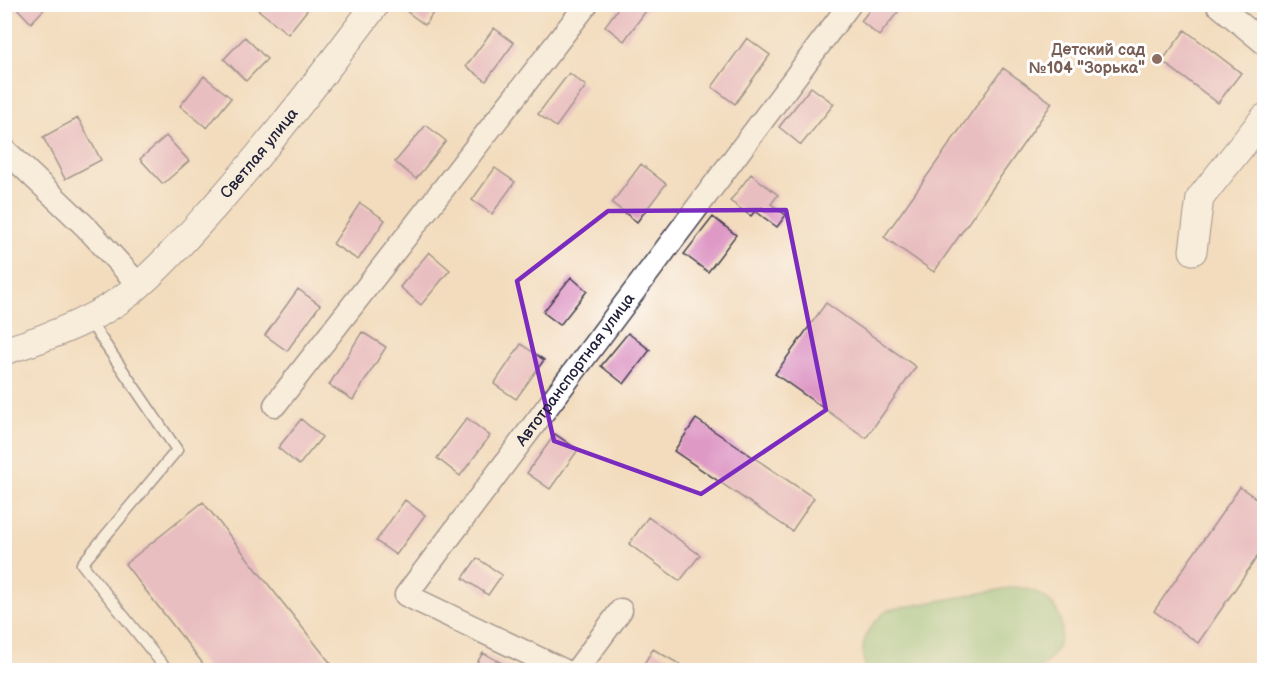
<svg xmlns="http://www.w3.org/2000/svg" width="1269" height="675" font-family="'Balsamiq Sans',sans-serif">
	<rect width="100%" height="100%" fill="#fff"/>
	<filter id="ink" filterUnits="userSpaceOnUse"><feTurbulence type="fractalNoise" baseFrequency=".0167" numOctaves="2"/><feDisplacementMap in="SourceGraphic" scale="12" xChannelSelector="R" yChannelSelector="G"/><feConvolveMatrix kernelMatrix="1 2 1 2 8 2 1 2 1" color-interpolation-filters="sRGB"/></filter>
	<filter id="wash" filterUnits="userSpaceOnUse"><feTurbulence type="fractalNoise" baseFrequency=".008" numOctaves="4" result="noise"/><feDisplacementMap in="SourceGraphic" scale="24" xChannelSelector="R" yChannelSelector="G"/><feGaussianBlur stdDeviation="1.35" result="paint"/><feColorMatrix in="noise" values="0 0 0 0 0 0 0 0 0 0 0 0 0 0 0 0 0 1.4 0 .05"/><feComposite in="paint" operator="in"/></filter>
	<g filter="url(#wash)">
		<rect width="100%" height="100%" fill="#f3dcbe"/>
		<path fill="#85c67e" stroke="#54745c" stroke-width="1.5" d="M1015 587C1065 592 1078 640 1038 670H867C856 646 868 625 888 610Z"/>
		<g id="blocks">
			<path fill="#de99c5" d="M13 4H49L31 23Z
				M404 4H439L425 25 402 8Z
				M621 4H651L624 41 605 26Z
				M874 4H904L879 36 861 21Z
				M259 5H302L308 9 288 34 256 8Z
				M494 28 514 43 486 81 466 66Z
				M1185 30 1241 73 1218 103 1162 61Z
				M245 37 267 59 246 81 224 59Z
				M747 38 770 55 735 104 712 87Z
				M1003 68 1052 103 934 272 884 237Z
				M569 73 586 86 556 127 538 114Z
				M204 76 231 98 207 128 180 106Z
				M811 87 834 104 801 145 779 127Z
				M78 118 101 160 65 179 43 137Z
				M426 125 446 141 416 179 395 162Z
				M166 136 189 161 163 184 140 159Z
				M641 164 666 184 637 222 612 203Z
				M495 168 515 182 492 214 472 200Z
				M751 174 778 195 771 204 786 215 777 227 755 211 751 216 730 201Z
				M360 203 385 220 358 260 333 244Z
				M713 217 736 235 708 272 684 254Z
				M429 252 450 270 421 305 400 287Z
				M571 277 587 291 560 325 543 312Z
				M298 289 320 305 287 351 265 335Z
				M826 303 916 367 866 438 775 374Z
				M362 332 386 347 353 400 329 385Z
				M628 333 650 350 624 384 601 366Z
				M521 344 544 360 516 399 494 384Z
				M467 418 490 436 460 476 437 458Z
				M301 419 322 437 299 465 278 448Z
				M696 419 814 498 792 531 674 451Z
				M555 434 578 450 550 489 527 473Z
				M1240 487 1264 504V547L1198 643 1154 611Z
				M405 500 425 515 396 555 376 541Z
				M203 502 336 670H208L125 564Z
				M648 517 700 555 680 581 629 544Z
				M477 558 502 575 488 595 463 578Z
				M653 649 681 665 678 670H640Z
				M483 653 514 670H472Z"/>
		</g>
	</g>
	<g filter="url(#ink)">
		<use href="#blocks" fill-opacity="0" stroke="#413e4f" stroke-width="1.5"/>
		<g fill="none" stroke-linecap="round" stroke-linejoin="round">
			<g stroke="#413e4f" stroke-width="13">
				<path id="service" d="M88 319 177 450 82 564 167 670"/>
			</g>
			<g stroke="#413e4f" stroke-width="25">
				<g id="minor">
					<path d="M1217 4 1264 43"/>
					<path d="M4 149 87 228 139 285"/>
					<path d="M275 405 587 4"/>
					<path id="s1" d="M563 670 406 595 850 4"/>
					<path d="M577 670 621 610"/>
				</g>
			</g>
			<g stroke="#413e4f" stroke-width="29">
				<g id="tertiary">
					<path d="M1193 251 1200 198 1264 118"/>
					<path id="s2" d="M4 351C47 338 97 320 132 291 161 267 188 236 214 207 272 142 324 73 376 4"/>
				</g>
			</g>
			<use href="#service" stroke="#fff" stroke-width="10"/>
			<use href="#minor" stroke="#fff" stroke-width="22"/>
			<use href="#tertiary" stroke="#fff" stroke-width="27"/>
		</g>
	</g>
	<path d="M0 0H1269V675H0ZM786 210 826 410 701 494 554 441 517 281 608 211Z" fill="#f3dcbe" fill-opacity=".55" fill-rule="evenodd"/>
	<path fill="none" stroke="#7b2cbf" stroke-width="4.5" stroke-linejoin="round" d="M786 210 826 410 701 494 554 441 517 281 608 211Z"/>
	<circle fill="#8d6e63" stroke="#fff" stroke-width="2" cx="1157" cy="59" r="6"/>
	<g text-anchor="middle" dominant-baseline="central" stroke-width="6" stroke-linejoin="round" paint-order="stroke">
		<g font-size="16" font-weight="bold" fill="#785e54" stroke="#fff" text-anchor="end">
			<text x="1145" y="50">Детский сад<tspan x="1145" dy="18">№104 "Зорька"</tspan></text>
		</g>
		<g font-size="16" fill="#22223b" stroke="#fff">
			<text stroke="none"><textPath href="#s2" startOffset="330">Светлая улица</textPath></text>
			<text stroke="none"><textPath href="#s1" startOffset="456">Автотранспортная улица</textPath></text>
		</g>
	</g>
	<rect width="1269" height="675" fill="none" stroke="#fff" stroke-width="24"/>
</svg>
